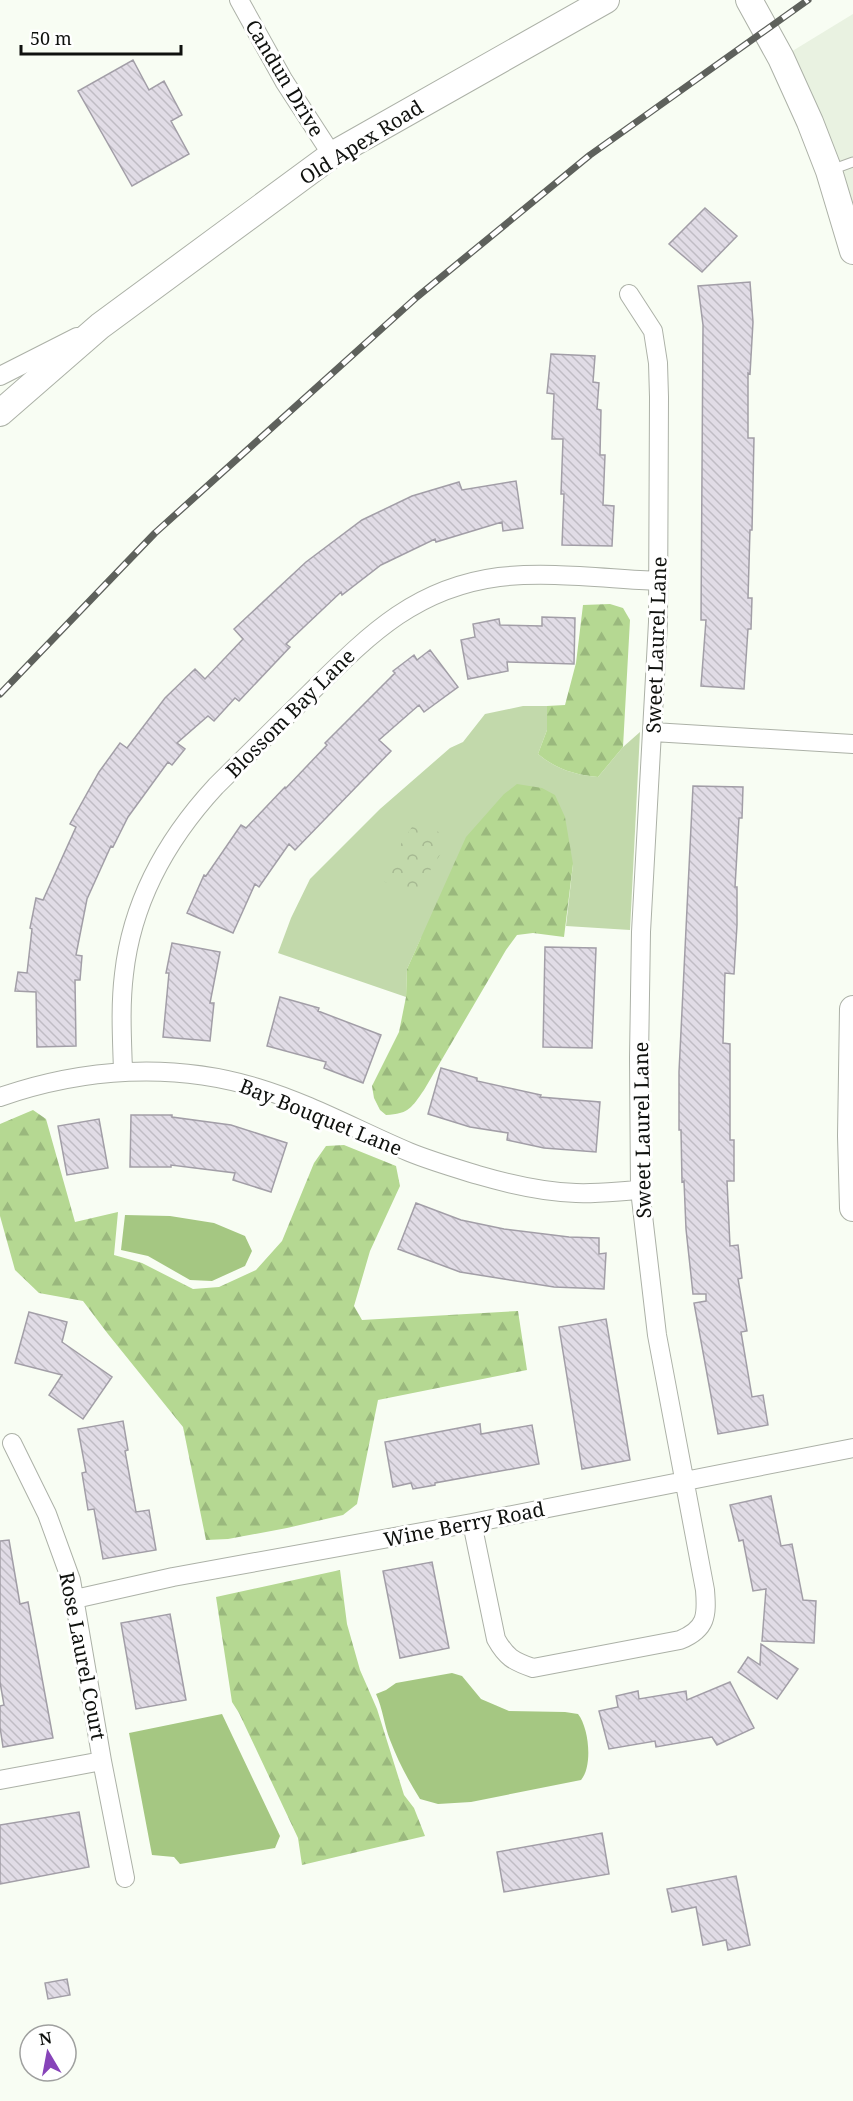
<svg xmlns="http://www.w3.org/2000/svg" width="853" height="2101" font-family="'Noto Serif',serif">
	<defs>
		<pattern id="forest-firs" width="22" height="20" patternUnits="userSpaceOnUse" patternTransform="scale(1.5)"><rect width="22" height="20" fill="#b5d892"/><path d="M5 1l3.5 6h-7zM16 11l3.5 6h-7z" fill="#9ab87d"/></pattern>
		<pattern id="park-crowns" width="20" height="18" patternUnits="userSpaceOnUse" patternTransform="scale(1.5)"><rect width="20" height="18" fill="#c2d9ab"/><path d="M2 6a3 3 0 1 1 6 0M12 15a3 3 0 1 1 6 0" fill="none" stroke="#a6b992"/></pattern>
		<pattern id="building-back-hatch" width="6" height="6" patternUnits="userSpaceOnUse" patternTransform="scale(1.5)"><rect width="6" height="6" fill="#e1dce6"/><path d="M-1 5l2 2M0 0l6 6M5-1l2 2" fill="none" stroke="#c0bcc4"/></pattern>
	</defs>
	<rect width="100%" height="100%" fill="#f8fdf3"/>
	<path fill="#e9f2e1" d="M853 14V251L781 58Z"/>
	<path fill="#c2d9ab" d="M523 706H547V730L538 754C556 769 575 775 598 777L623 747 640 732 630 930 566 926 573 864 421 938 407 969 406 997 278 953 291 918 310 879 380 809 450 748 463 742 485 714Z"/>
	<path fill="url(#forest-firs)" d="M610 604 623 608 630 620 623 747 598 777C575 775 556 769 538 754L547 730V706L565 705 576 663 583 605Z
		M517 784 542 788 555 795 565 817 573 864 564 937 533 933 517 935 506 950 424 1090C412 1107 409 1114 386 1115L380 1110 374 1098 372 1086 399 1032 406 997 407 969 466 837 504 794Z
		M33 1110 46 1119 75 1222 118 1212 114 1255 142 1263 193 1289 219 1287 256 1270 282 1241 314 1163 326 1146 344 1145 396 1166 400 1186 370 1251 354 1306 362 1320 518 1311 527 1370 378 1400 357 1504 343 1515 287 1528 228 1539 206 1540 183 1427 108 1334 83 1301 39 1293 15 1270 0 1216V1124Z
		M340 1570 347 1624 360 1670 377 1709 404 1795 414 1808 425 1836 302 1865 298 1838 239 1713 232 1702 216 1597Z"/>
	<path fill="url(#park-crowns)" d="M417 819 450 839 412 899 379 878Z"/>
	<path fill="#a5c782" d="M125 1215 170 1216 214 1223 245 1236 252 1251 245 1266 212 1281 190 1280 148 1256 121 1250Z
		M452 1673 462 1676 481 1699 509 1711 565 1712 578 1714C589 1728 593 1766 581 1780L471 1802 438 1804 420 1799C408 1780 398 1761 390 1740 384 1725 383 1709 376 1694L386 1690 396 1683Z
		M222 1714 280 1836 275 1848 180 1864 174 1857 152 1855 129 1733Z"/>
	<path fill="url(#building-back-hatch)" stroke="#a29ea7" stroke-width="1.5" d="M133 60 149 90 164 81 182 115 171 121 189 154 132 186 78 91Z
		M705 208 737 236 702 272 669 244Z
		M750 282 753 322 750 374 748 373V438H754L752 530H750L748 598H752L751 629H748L744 689 701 686 706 620H701L703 325 698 286Z
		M551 354 595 356 593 382 599 383 597 409 601 410 600 455H605L603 505 614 506 612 546 562 545 564 494H561L563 439H552L554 394 547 393Z
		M516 481 523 528 503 531 502 522 436 542 435 539 381 565 342 595 341 592 286 644 290 647 239 701 235 698 214 721 208 716 177 743 185 749 172 765 168 762 128 817 113 847 111 846 87 899 76 955 82 956 80 980H75L76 1046 37 1047 36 992 15 991 18 972 27 973 32 929 30 928 36 898 43 900 76 827 70 824 99 772 120 743 127 748 165 698 195 669 205 679 243 639 234 629 306 562 362 520 412 496 459 482 462 490Z
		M542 617 575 618 574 664 507 662 508 671 468 679 461 640 475 637 473 624 499 619 500 625 542 626Z
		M430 650 458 687 424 712 419 705 379 740 391 751 295 850 289 844 259 887 255 884 233 933 187 913 204 875 206 876 241 825 246 828 285 787 286 788 327 745 325 743 395 673 393 671 414 655 417 660Z
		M693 786 743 787 742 818H739L735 887H737V925L734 974 725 973 723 1043 730 1044V1140H734V1181H727L730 1246 738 1245 742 1278 738 1279 747 1331 741 1332 752 1397 763 1395 768 1425 718 1434 694 1303 706 1301V1294H693L686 1229 684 1181 682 1182 681 1130H679V1072Z
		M172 943 220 952 210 1003H214L210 1041 163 1037 169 973H166Z
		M545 947 596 948 592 1048 543 1047Z
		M280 997 319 1008 318 1011 381 1035 363 1083 324 1068 326 1062 267 1046Z
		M441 1068 477 1078V1081L541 1095 540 1097 600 1102 596 1152 544 1148 507 1140 508 1133 470 1127 428 1114Z
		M131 1115H172V1117L231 1125 287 1143 271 1192 233 1180 235 1173 171 1165V1167H130Z
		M99 1119 108 1168 67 1175 58 1126Z
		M416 1203 461 1220 504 1229 569 1237 599 1238V1254L606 1253 604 1289 554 1287 460 1272 398 1249Z
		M29 1312 67 1322 62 1342 112 1377 83 1419 49 1395 62 1375 15 1363Z
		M606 1319 630 1460 582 1469 559 1327Z
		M123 1421 128 1450 125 1451 136 1512 149 1510 156 1550 103 1559 94 1509 88 1510 82 1473 86 1472 78 1429Z
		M480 1424 481 1434 532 1425 539 1464 435 1483V1485L413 1489 411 1483 393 1487 385 1442Z
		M771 1496 781 1546 792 1544 803 1600 816 1601 814 1643 762 1641 766 1589 753 1591 743 1540 739 1541 730 1505Z
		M9 1540 20 1604 28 1602 53 1738 3 1747 0 1727V1706L4 1705 0 1682V1541Z
		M432 1562 449 1648 400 1658 383 1571Z
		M170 1614 186 1700 136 1709 121 1623Z
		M761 1644 798 1669 777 1699 738 1672 748 1657 760 1665Z
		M730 1682 754 1728 717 1745 712 1737 656 1747 655 1741 609 1749 599 1711 618 1707 616 1696 638 1691 639 1699 686 1691 687 1700Z
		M79 1812 89 1867 0 1884V1825Z
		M602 1833 609 1874 504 1892 497 1852Z
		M736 1876 750 1945 728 1950 726 1940 703 1945 696 1907 672 1912 667 1889Z
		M67 1979 70 1995 48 1999 45 1983Z"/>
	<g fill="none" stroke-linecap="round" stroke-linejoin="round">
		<g stroke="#acb1a7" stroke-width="11">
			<path id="lane" d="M831 170 853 162"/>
		</g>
		<g stroke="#acb1a7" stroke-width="20">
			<path id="street" d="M239 0 284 81 332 155
				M0 376 77 337
				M653 732 853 744
				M123 1071C122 1039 120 1006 124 974 132 901 167 839 216 786 247 755 279 724 310 693 368 636 414 588 499 577 549 571 608 579 658 581
				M0 1097C84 1068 173 1062 258 1088 311 1104 359 1131 409 1152 431 1161 455 1168 478 1175 509 1184 544 1192 576 1193 597 1194 619 1191 640 1190
				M12 1443 47 1514 71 1580 102 1761 125 1878
				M472 1523 496 1639C506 1657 513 1661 533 1668L680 1640C707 1629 707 1615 705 1590L657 1335 640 1190 639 1058 641 932 658 622 659 397 658 363 653 331 629 294
				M75 1599 173 1577 472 1523 853 1448
				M0 1780 102 1761"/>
		</g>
		<g stroke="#acb1a7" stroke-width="28">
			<path id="secondary" d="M749 0 781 58 810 122 829 171 853 251
				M0 413 100 326 332 155 606 0
				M853 1009 851 1136 853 1208"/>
		</g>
		<use href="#lane" stroke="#fff" stroke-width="9"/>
		<use href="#street" stroke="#fff" stroke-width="18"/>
		<use href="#secondary" stroke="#fff" stroke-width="26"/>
		<g stroke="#5e615c" stroke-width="7">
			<path id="rail" d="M0 694 155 533 417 297 590 155 808 0"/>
		</g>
		<use href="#rail" stroke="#fff" stroke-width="4.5" stroke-dasharray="14" stroke-linecap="butt"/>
	</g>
	<g text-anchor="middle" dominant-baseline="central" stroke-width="6" stroke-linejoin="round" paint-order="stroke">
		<g font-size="20" fill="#0f110e" stroke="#fff">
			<text transform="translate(285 78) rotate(59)">Candun Drive</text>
			<text transform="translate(361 142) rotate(-32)">Old Apex Road</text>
			<text transform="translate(656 645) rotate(-88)">Sweet Laurel Lane</text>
			<text transform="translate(290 713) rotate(-45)">Blossom Bay Lane</text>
			<text transform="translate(321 1117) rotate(22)">Bay Bouquet Lane</text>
			<text transform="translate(642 1130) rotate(-91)">Sweet Laurel Lane</text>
			<text transform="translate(464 1524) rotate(-11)">Wine Berry Road</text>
			<text transform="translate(83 1656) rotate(79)">Rose Laurel Court</text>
		</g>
	</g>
	<g transform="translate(48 2053) rotate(350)"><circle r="28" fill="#ffffff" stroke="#9fa09f" stroke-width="1.5"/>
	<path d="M0-4.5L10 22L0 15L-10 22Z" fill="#8744b9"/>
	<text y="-9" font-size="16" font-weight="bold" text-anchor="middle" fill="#0f110e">N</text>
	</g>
	<path d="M21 45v9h160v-9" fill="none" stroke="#0f110e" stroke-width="3"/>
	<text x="30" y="45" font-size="18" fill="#0f110e" stroke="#ffffff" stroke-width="4.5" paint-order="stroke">50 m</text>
</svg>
